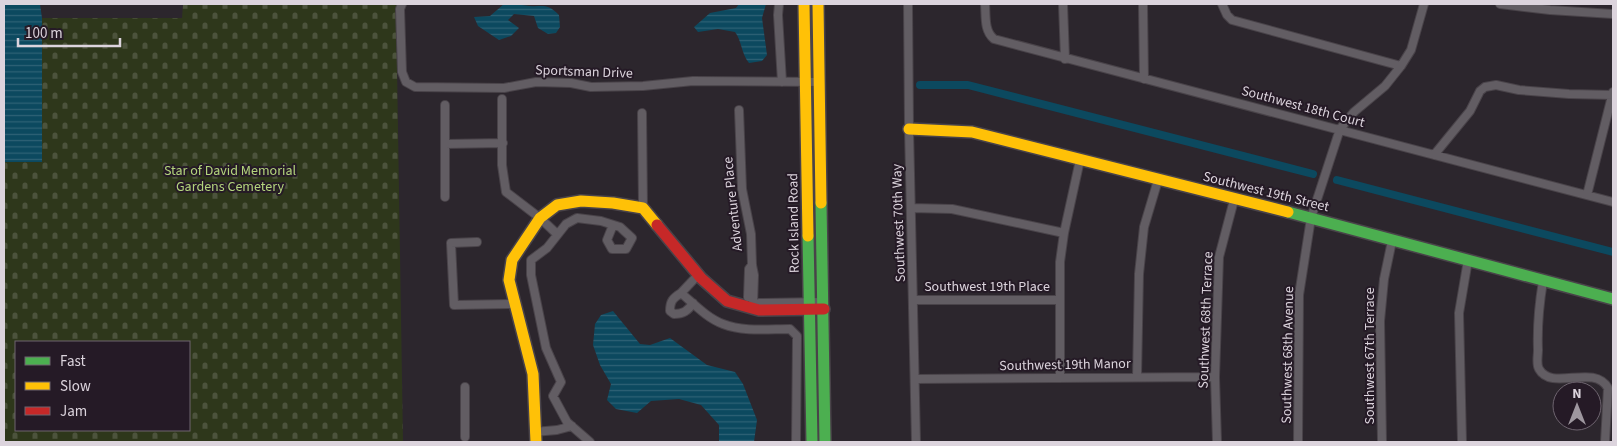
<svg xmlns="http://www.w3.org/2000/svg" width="1617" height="446" font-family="'Source Sans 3',sans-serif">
	<defs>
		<pattern id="cemetery-stones" width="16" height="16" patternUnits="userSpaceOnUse" patternTransform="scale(1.25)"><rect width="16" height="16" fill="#2e371b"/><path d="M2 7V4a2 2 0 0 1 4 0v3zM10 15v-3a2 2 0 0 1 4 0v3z" fill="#4c533c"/></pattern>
		<pattern id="water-rules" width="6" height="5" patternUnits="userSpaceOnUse" patternTransform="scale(1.25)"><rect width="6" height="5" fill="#0c495f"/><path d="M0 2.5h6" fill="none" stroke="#2f6276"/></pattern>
	</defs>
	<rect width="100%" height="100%" fill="#2c262d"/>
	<path fill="url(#cemetery-stones)" fill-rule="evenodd" d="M183 4H396L403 442H4V162H42V18H182ZM16 342H189V430H16Z"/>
	<path fill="url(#water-rules)" d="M4 4H40L42 18V162H4Z
		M504 4C513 4 521 5 529 6 544 7 547 3 559 15L560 27 556 33 548 34 538 28 534 16 514 14 508 20 519 28 511 36 499 40 478 26 474 17 490 16Z
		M739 4H766L762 18 767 55 762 61 749 63C741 53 742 41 735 32L718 29 698 32 694 27 710 13 736 8Z
		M613 311 640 344 650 345 670 338 707 365 735 372 743 384 757 420 754 442H719V425L701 405 679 399 651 401 637 413 616 409 607 400 611 384 600 365 593 345 595 324 601 315Z"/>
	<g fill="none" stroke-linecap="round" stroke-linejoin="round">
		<path stroke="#0c495f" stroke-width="8" d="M920 85H968L1313 174
			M1337 180 1613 252"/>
		<g stroke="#494349" stroke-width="10">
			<path id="street" d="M402 4 400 9 402 72 406 82 415 87 504 88 536 82 571 83 591 87 643 86 693 81 820 82
				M779 4 778 15 782 82
				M908 4 909 129 916 442
				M985 4C986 17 984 31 994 39L1613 202
				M1063 4 1065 59
				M1143 4 1144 79
				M1222 4 1227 15 1232 20 1401 66
				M1500 4 1550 10 1613 14
				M502 99V165L506 192 540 218 557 234
				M445 105V197
				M739 110 742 189 751 234 752 265 754 275 753 306
				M642 113 643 208
				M445 144 503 143
				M1434 155 1470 111 1480 91 1485 87 1496 85 1519 90 1569 94 1613 95
				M1587 195 1613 92
				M911 208 952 209 1064 233
				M477 242 451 243 454 305 514 304
				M1543 281C1539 305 1537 325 1538 350 1538 356 1536 364 1539 369 1552 392 1594 363 1608 388L1605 442
				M681 293 697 276
				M748 297 749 269 752 265
				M914 300H1060
				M693 303C688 311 683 314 674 314L670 311C670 301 673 298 681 293 694 304 707 318 723 324 743 332 768 329 790 329L797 336 796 442
				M753 306 759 303 824 302
				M1137 377 1139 274 1144 227 1158 180
				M1060 378V262L1064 233 1080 160
				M916 379 1215 377
				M465 387V437
				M534 432 557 430 572 426
				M590 442 567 422 553 396 561 382 546 348 531 275V260L547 248 566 224 577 218 601 221 620 227 632 238 626 249H612L607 240 613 225
				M1217 442 1215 377 1219 257 1234 200
				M1298 442 1299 295 1311 218 1340 129 1354 112 1385 86 1401 66 1411 50 1424 4
				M1382 442 1380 321 1384 279 1392 241
				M1462 442 1459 313 1468 260"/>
		</g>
		<g stroke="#494349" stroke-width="14">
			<path id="fast" d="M821 203 825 442
				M1288 212 1613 299
				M808 236 812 442"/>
		</g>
		<g stroke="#494349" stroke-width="14">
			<path id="slow" d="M804 4 808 236
				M818 4 821 203
				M909 129 972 132 1288 212
				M536 442 533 374 509 280 512 260 540 218 557 205 581 201 613 203 643 208 657 225"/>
		</g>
		<g stroke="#494349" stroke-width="14">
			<path id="jam" d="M657 225 701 278 727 301 759 310 824 309"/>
		</g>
		<use href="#street" stroke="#625d63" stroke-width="8"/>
		<use href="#fast" stroke="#4caf50" stroke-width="11"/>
		<use href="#slow" stroke="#ffc107" stroke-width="11"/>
		<use href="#jam" stroke="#c62828" stroke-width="11"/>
	</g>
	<g text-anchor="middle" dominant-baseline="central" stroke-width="4" stroke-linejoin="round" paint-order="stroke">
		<g font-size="14" fill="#dcd4dd" stroke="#251a26">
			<text transform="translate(584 72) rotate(2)">Sportsman Drive</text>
			<text transform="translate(1303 107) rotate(15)">Southwest 18th Court</text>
			<text transform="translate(1266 192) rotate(14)">Southwest 19th Street</text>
			<text transform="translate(733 204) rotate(-96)">Adventure Place</text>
			<text transform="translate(794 223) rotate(-91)">Rock Island Road</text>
			<text transform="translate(899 223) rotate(-92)">Southwest 70th Way</text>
			<text x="987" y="287">Southwest 19th Place</text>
			<text transform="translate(1206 320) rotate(-88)">Southwest 68th Terrace</text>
			<text transform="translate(1288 355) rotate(-89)">Southwest 68th Avenue</text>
			<text transform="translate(1370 356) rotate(-90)">Southwest 67th Terrace</text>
			<text transform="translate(1065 365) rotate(-1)">Southwest 19th Manor</text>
		</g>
		<g font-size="14" fill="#b4d57d" stroke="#251a26">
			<text x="230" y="171">Star of David Memorial<tspan x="230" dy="16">Gardens Cemetery</tspan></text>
		</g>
	</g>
	<rect width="1617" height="446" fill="none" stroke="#dcd4dd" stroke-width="10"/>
	<rect x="15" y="341" width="175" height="90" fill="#251a26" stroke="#6e646f"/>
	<rect x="25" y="357" width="25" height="8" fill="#4caf50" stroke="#6e646f"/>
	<text x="60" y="366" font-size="15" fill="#dcd4dd">Fast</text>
	<rect x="25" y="382" width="25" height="8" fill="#ffc107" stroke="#6e646f"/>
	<text x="60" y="391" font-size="15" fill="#dcd4dd">Slow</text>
	<rect x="25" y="407" width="25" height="8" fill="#c62828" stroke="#6e646f"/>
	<text x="60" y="416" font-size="15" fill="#dcd4dd">Jam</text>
	<g transform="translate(1577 406)"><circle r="24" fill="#251a26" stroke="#6e646f"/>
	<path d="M0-4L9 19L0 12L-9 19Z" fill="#9e979f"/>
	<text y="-8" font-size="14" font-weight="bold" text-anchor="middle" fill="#dcd4dd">N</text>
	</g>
	<path d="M18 38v8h102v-8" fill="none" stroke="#dcd4dd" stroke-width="2.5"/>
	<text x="25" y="38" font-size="15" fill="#dcd4dd" stroke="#251a26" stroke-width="4" paint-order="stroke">100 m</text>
</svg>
